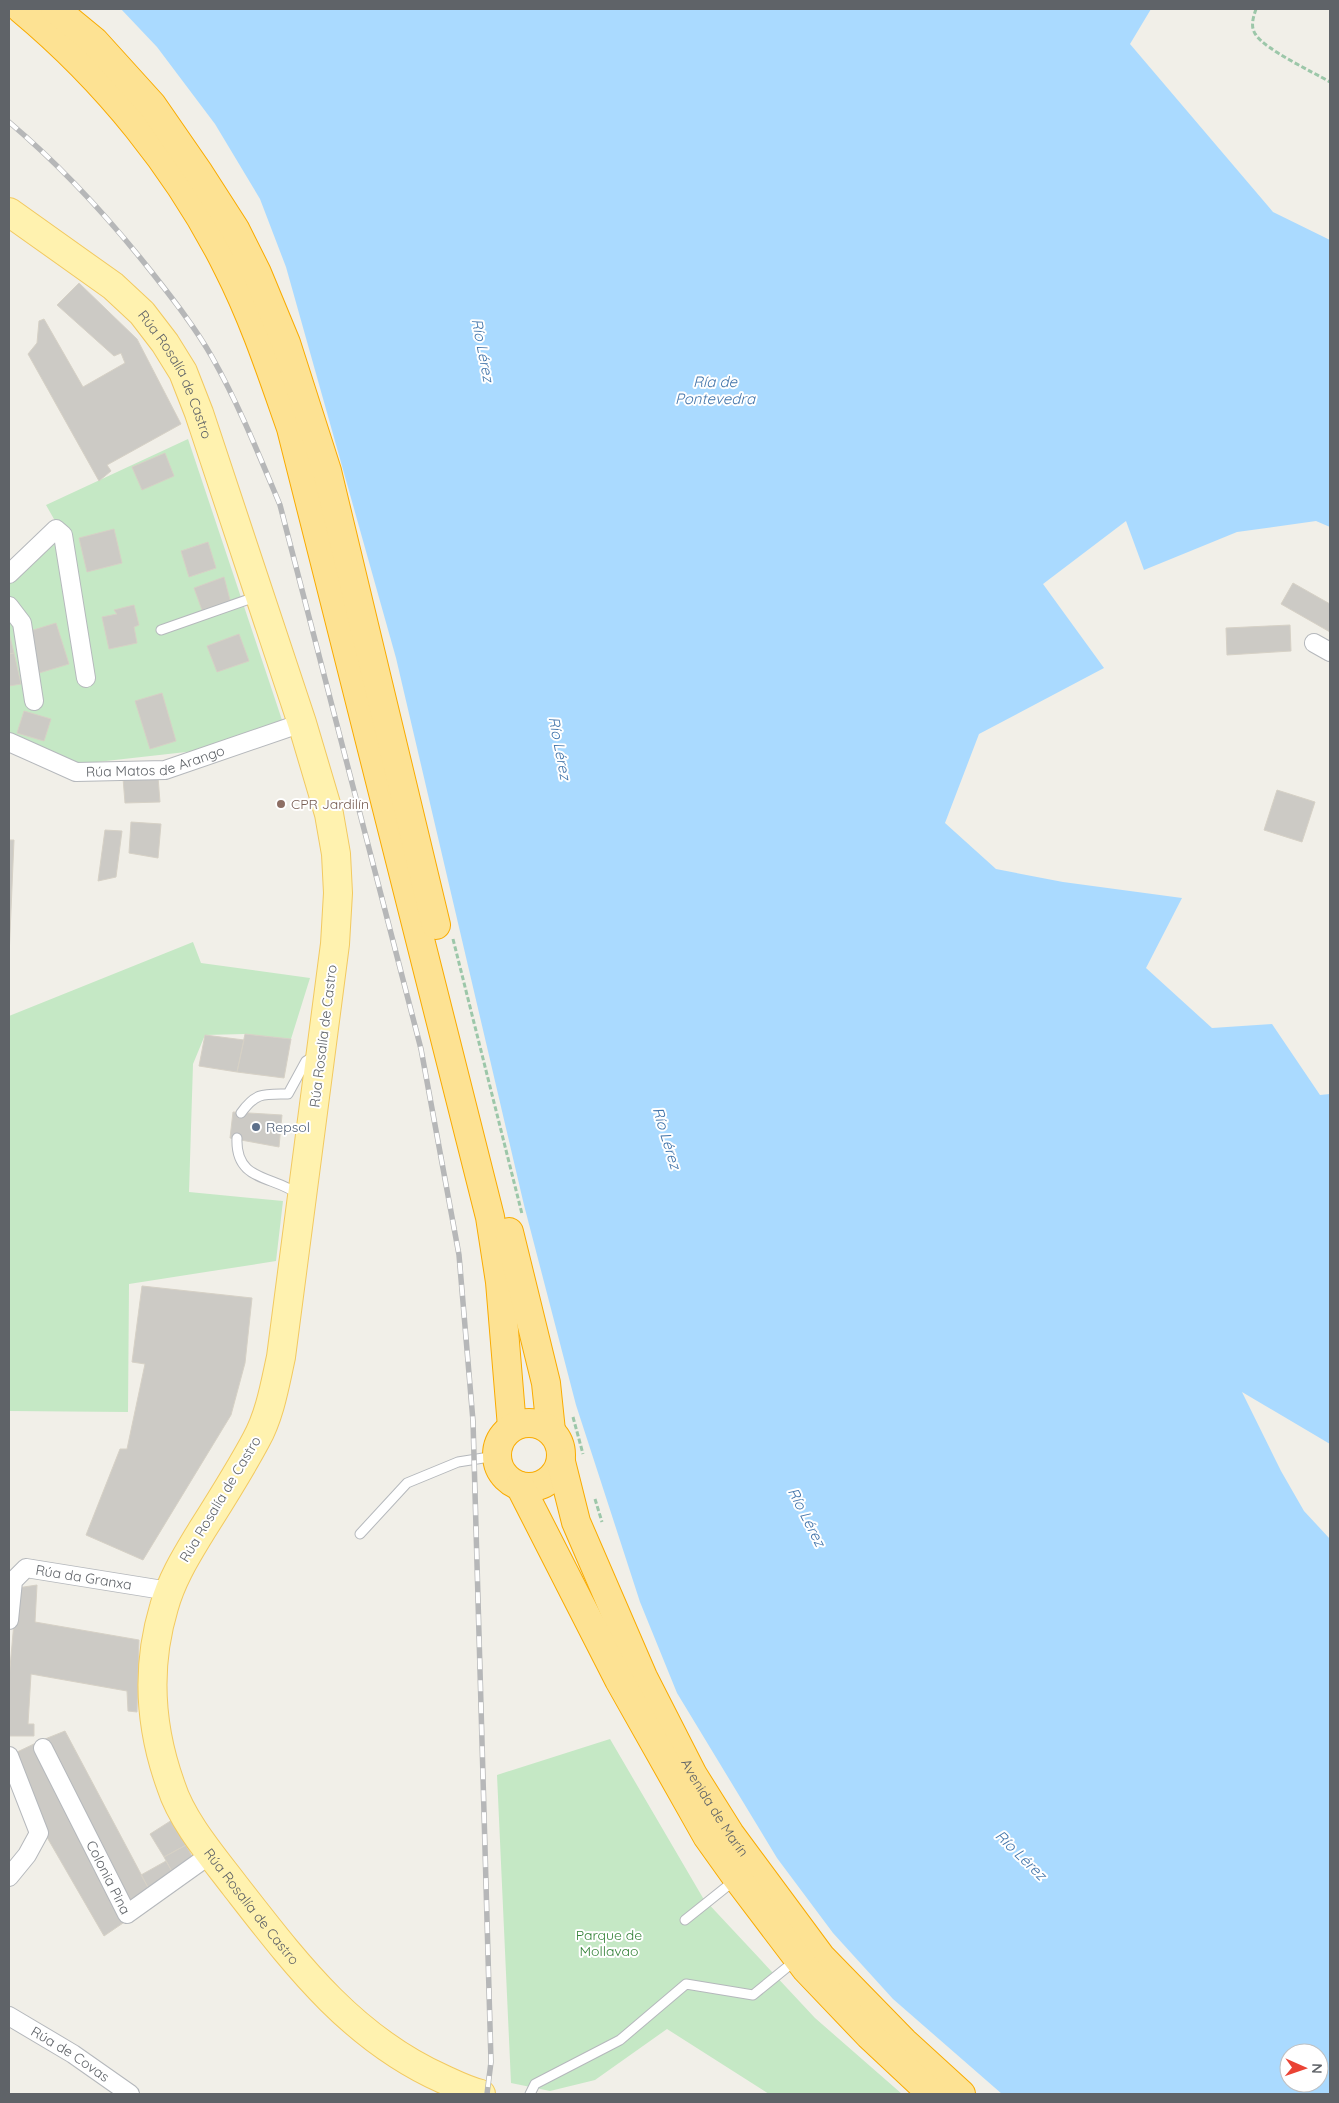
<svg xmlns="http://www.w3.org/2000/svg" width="1339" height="2103" font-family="Quicksand,sans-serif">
	<rect width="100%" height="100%" fill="#f1efe8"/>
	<path fill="#c5e8c5" d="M188 439 283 723 195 751 79 764 9 734V616L15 623 30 708 38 709 26 621 9 599V580L63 535 46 505Z
		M193 942 201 963 310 978 291 1039 245 1034 205 1035 193 1064 189 1192 283 1201 276 1261 129 1284 128 1412 9 1411V1016Z
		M610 1739 703 1898 815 2018 902 2094H769L667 2029 595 2080 550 2091 511 2083 497 1775Z"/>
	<path fill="#aadaff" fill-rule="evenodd" d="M121 9H1151L1130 44 1273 212 1330 240V527L1316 521 1237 532 1144 570 1126 521 1043 584 1104 668 979 734 945 823 996 869 1063 882 1182 898 1146 968 1212 1028 1272 1024 1320 1095 1330 1094V1444L1242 1392 1281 1471 1304 1511 1330 1539V2094H1002L893 1999 833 1933 777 1858 677 1693 640 1602 576 1405 524 1205 396 658 286 267 260 199 215 124 157 47ZM1289 2053H1319V2083H1289Z"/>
	<path fill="#cccac5" stroke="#d6d1c6" d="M79 283 137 339 181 424 107 465 111 471 99 481 28 354 37 343 39 321 44 319 83 387 125 363 121 353 114 356 57 305Z
		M165 453 174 476 142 490 132 467Z
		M114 529 122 563 87 572 79 538Z
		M208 542 216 568 189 577 181 551Z
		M224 577 230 600 202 610 194 588Z
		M1293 583 1330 604V632L1281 604Z
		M134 605 139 625 134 627 137 643 109 649 102 617 117 614 114 610Z
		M56 623 69 664 39 673 27 632Z
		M1290 625 1291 651 1227 655 1226 628Z
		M9 633 14 653 9 654Z
		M239 634 249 661 217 672 207 646Z
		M14 653 21 684 9 686V654Z
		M162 693 176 741 150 749 135 701Z
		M24 711 51 719 44 741 17 733Z
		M158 777 160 802 125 803 123 778Z
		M1277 790 1315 802 1302 842 1264 830Z
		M131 822 161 824 158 858 129 853Z
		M105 830 122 831 116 877 98 881Z
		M9 840H14L9 957Z
		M245 1034 291 1039 284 1078 237 1072Z
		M205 1035 244 1040 237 1072 199 1066Z
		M233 1112 282 1115 279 1147 230 1138Z
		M142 1286 252 1298 245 1363 231 1415 143 1560 86 1535 120 1449H127L145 1364 132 1362Z
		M37 1585 35 1622 139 1640 137 1712 128 1711 127 1691 31 1674 28 1724H34V1736H9V1679L17 1588Z
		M65 1731 150 1891 128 1905 45 1739Z
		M36 1743 126 1921 104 1936 48 1839 13 1754Z
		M172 1820 186 1845 164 1857 150 1834Z
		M186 1845 194 1860 174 1875 164 1857Z
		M166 1861 174 1875 150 1891 141 1875Z"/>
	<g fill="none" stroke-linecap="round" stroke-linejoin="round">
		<g stroke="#b5b8bc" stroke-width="11">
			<path id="lane" d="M161 630 258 596
				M241 1113C256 1092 264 1094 288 1094L306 1061 316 1055
				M237 1138C235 1183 275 1175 299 1195
				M360 1534 407 1483 458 1462 496 1456
				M685 1920 735 1880
				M530 2094 535 2084 620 2040 686 1984 753 1995 796 1960"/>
		</g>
		<g stroke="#b5b8bc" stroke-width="20">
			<g id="street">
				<path d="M9 574 56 529 63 535 86 678"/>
				<path d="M9 606 22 623 34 701"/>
				<path d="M1314 643 1330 652"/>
				<path id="s1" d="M9 742 76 772 165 770 302 723"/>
				<path id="s2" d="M9 1620 13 1581 26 1568 169 1591"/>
				<path id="s3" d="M43 1748 127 1914 211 1854"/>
				<path d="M9 1756 39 1833 27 1855 9 1877"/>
				<path id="s4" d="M9 2016 73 2054 130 2094"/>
			</g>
		</g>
		<g stroke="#f2c960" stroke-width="30">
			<g id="primary">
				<path id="s5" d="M9 212 113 286 142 313 165 343 183 372 199 413 302 723 329 814 336 854 338 893 335 944 281 1357C275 1384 270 1415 256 1440 240 1470 221 1500 202 1530 187 1555 172 1578 164 1607 146 1667 150 1728 171 1786 182 1821 213 1857 235 1886 295 1963 351 2038 443 2079 456 2085 468 2091 481 2094"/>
			</g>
		</g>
		<g stroke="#f9ab00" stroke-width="30">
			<g id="highway">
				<path d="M21 9C105 79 179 169 228 268 254 319 272 374 291 428L490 1217 500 1282 512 1427"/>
				<path d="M55 9 94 41 152 105 199 173 235 229 257 273 286 343 327 471 436 925"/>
				<path d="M509 1232 546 1383 551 1431"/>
				<circle cx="529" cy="1455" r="32"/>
				<path id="s6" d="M561 1462 576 1522 643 1677 693 1775 730 1834 821 1957 904 2042 961 2094"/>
				<path d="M520 1486 619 1680 707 1836 737 1878 806 1969 869 2035 932 2094"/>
			</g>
		</g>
		<path stroke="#9cc7a9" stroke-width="3" stroke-dasharray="5 2.5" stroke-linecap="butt" d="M1256 9C1253 18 1250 27 1256 35 1266 50 1313 72 1330 82
			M453 939 522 1214
			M573 1417 583 1454
			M595 1499 602 1522"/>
		<use href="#lane" stroke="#fff" stroke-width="9"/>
		<use href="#street" stroke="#fff" stroke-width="18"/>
		<use href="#primary" stroke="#fff2af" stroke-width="28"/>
		<use href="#highway" stroke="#fde293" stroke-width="28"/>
		<g stroke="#b6b7b8" stroke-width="5.5">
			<path id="rail" d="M9 122C61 166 108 217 150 270 172 298 195 327 212 357 239 405 259 455 280 505L421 1049 459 1255 473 1421 491 2062 487 2094"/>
		</g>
		<use href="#rail" stroke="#fff" stroke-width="4" stroke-dasharray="11" stroke-linecap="butt"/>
	</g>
	<circle fill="#8d6e63" stroke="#fff" stroke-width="2" cx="281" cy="804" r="5"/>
	<circle fill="#5c6f8a" stroke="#fff" stroke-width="2" cx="256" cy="1127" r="5"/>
	<g text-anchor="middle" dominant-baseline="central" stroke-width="4" stroke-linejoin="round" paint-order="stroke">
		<g font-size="14" fill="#5f6368" stroke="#fff">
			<text stroke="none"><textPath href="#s5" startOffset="238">Rúa Rosalía de Castro</textPath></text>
			<text stroke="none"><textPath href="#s1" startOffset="154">Rúa Matos de Arango</textPath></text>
			<text transform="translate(323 1036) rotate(-83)">Rúa Rosalía de Castro</text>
			<text transform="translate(220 1499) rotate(-59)">Rúa Rosalía de Castro</text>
			<text stroke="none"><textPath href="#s2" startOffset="116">Rúa da Granxa</textPath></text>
			<text stroke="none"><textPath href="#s6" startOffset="380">Avenida de Marín</textPath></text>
			<text stroke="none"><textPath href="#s3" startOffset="145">Colonia Pina</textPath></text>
			<text stroke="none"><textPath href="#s5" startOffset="1858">Rúa Rosalía de Castro</textPath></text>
			<text stroke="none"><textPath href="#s4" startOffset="72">Rúa de Covas</textPath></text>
		</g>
		<g font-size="14" fill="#785e54" stroke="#fff" text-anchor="start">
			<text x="291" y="804">CPR Jardilín</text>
		</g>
		<g font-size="14" fill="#4e5e75" stroke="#fff" text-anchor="start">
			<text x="266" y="1127">Repsol</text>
		</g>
		<g font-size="14" fill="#348238" stroke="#fff">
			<text x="609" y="1935">Parque de<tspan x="609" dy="16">Mollavao</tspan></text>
		</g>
		<g font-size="15" font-style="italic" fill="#4174aa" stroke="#fff">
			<text transform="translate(483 350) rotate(79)">Río Lérez</text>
			<text x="715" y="381">Ría de<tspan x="715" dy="17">Pontevedra</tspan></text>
			<text transform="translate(560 748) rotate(79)">Río Lérez</text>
			<text transform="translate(667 1138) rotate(73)">Río Lérez</text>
			<text transform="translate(807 1517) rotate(63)">Río Lérez</text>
			<text transform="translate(1021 1855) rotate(44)">Río Lérez</text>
		</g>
	</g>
	<rect width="1339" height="2103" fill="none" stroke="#5f6368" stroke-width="20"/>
	<g transform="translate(1304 2068) rotate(92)"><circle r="24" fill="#ffffff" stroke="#bfc1c3"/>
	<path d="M0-4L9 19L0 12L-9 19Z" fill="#ea4335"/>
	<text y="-8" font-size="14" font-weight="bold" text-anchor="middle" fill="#5f6368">N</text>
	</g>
</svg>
